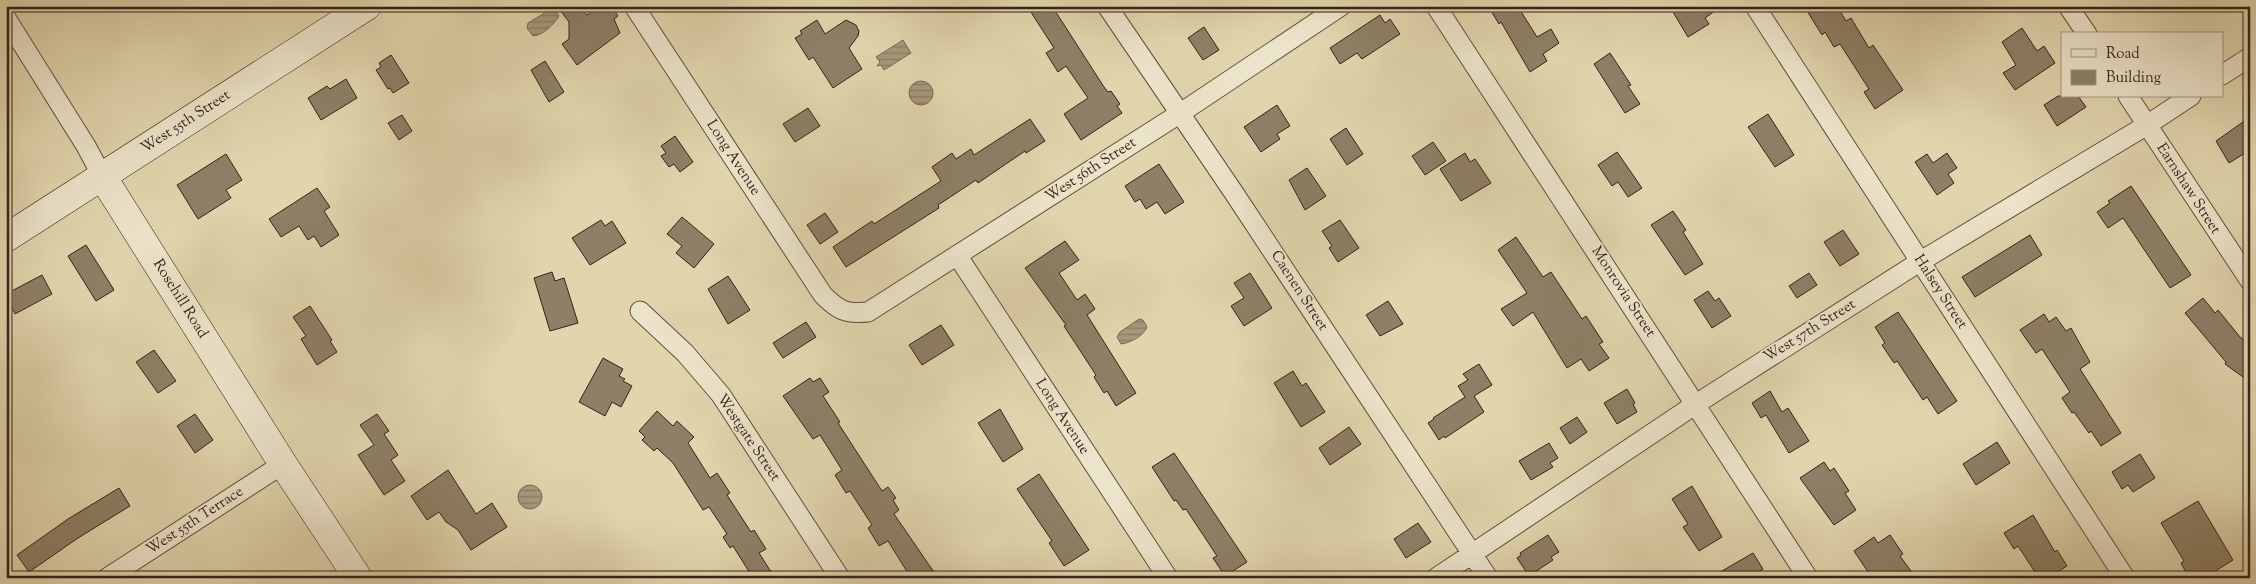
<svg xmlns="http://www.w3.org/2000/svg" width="2256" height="584" font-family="'Sorts Mill Goudy',serif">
	<defs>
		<pattern id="water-rules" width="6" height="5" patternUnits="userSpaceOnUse" patternTransform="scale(1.25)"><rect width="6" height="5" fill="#a7987b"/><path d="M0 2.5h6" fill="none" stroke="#897c64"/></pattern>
	</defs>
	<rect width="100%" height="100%" fill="#e1d5ad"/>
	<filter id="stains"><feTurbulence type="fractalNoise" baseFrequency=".004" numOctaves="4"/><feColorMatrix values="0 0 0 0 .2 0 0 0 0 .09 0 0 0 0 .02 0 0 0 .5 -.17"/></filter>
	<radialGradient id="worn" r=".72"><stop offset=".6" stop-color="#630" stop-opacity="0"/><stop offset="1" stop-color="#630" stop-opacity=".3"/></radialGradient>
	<path fill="url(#water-rules)" stroke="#796954" d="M553 8 559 16C554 24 544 35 533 36L527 28 528 23Z
		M903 40 911 53 884 70 881 65 877 66 880 62 876 57Z
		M909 93a12 12 0 1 1 24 0a12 12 0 1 1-24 0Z
		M1139 319 1143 320 1147 327C1143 337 1129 343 1121 344L1117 337 1120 332Z
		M518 497a12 12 0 1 1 24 0a12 12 0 1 1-24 0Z"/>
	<path fill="#8e7f66" stroke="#35221a" d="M557 6H580L587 15 599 6H611L618 16 614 19 620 33 577 65 562 44 569 39V22Z
		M1027 6H1052L1104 87 1108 92 1111 91 1120 104 1117 106 1122 113 1081 140 1064 114 1088 98 1066 66 1058 72 1046 53 1054 48Z
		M1488 6H1526L1520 10 1537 37 1551 29 1559 43 1543 54 1547 61 1530 72 1501 22 1499 24Z
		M1681 6H1722L1705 18 1709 24 1688 37 1673 12Z
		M1804 6H1837L1846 21 1851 18 1869 48 1873 45 1903 90 1875 109 1864 92 1869 89 1840 44 1834 47 1825 32 1822 35Z
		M1380 15 1385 23 1390 19 1400 34 1362 59 1357 53 1340 64 1330 48Z
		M817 20 825 34 846 20 856 25 859 31 858 36 849 48 862 69 833 88 813 57 809 60 795 38 802 34 800 31Z
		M1204 27 1219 50 1203 60 1188 38Z
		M2022 28 2037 51 2044 46 2055 63 2015 90 2003 73 2016 65 2002 42Z
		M1610 53 1631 85 1628 86 1640 104 1625 113 1594 64Z
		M391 55 409 83 393 93 390 88 388 89 376 70 381 67 379 63Z
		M545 61 564 92 549 102 531 70Z
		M346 79 357 98 321 120 308 98 327 86 330 89Z
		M2058 96H2078L2086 107 2057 126 2044 105Z
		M1277 105 1290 126 1277 134 1280 139 1261 152 1244 127Z
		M808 108 820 126 795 142 783 124Z
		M1768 114 1794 155 1775 167 1748 127Z
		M402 115 412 131 399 140 388 123Z
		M2250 117V150L2229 163 2216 141Z
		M1030 119 1045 141 1026 153 1025 151 978 183 976 180 938 205 939 208 846 267 833 247 872 221 874 224 941 181 932 167 952 153 956 159 971 149 974 155Z
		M1346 128 1363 154 1347 165 1330 139Z
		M675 136 693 162 680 172 674 164 669 167 661 156 666 153 661 146Z
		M1433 142 1446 161 1425 175 1412 156Z
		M1617 152 1642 188 1628 197 1618 182 1612 186 1598 165Z
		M1465 153 1470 162 1475 159 1491 183 1461 201 1440 169Z
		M1947 153 1957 168 1948 174 1954 183 1937 195 1915 162 1927 154 1933 163Z
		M226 154 242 180 226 190 231 198 198 219 177 185Z
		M1159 164 1184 202 1165 214 1157 202 1146 209 1140 199 1135 202 1125 186Z
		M1307 168 1326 196 1305 210 1289 180Z
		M2131 186 2191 275 2170 288 2123 218 2108 228 2097 212 2110 203 2108 201Z
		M317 188 330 207 324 211 339 235 321 247 314 236 308 240 299 226 281 237 269 219Z
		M1673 211 1686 230 1683 232 1703 264 1685 275 1651 225Z
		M825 213 838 232 820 244 807 225Z
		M682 217 714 244 694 268 676 253 682 246 667 234Z
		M601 220 605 226 612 221 626 243 590 265 572 238Z
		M1340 220 1359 248 1338 262 1329 248 1332 246 1322 231Z
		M1843 230 1859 254 1840 266 1824 242Z
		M2030 235 2042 255 1975 297 1962 277Z
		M1516 237 1543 277 1551 272 1582 319 1586 316 1603 342 1599 344 1609 358 1589 371 1581 359 1567 368 1533 312 1513 326 1501 309 1527 293 1498 250Z
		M1065 241 1079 260 1059 273 1077 300 1085 294 1095 309 1087 315 1136 393 1116 406 1107 391 1104 393 1094 377 1096 375 1064 326 1066 325 1025 268Z
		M86 245 114 290 96 301 68 256Z
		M552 272 555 281 564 278 578 323 550 331 534 278Z
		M1250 273 1272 308 1244 326 1231 306 1244 298 1234 283Z
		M1809 273 1817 285 1797 298 1789 286Z
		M42 275 52 294 15 314 6 294Z
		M728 276 750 310 728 324 708 289Z
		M1708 291 1715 301 1719 298 1731 316 1712 328 1694 300Z
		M2203 298 2215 313 2218 310 2240 337 2250 344V382L2225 364 2226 362 2185 313Z
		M1388 301 1403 324 1380 336 1366 315Z
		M310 306 332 340 330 341 337 352 317 365 301 339 306 336 293 317Z
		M1898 312 1957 401 1938 414 1927 397 1923 400 1897 361 1894 363 1882 345 1885 343 1875 327Z
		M2044 314 2049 322 2056 317 2066 331 2071 328 2090 362 2080 369 2121 433 2101 446 2091 431 2089 433 2074 412 2072 413 2062 398 2070 392 2042 349 2036 353 2020 330Z
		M806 322 816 337 783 358 773 343Z
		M941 325 954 345 922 365 909 345Z
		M154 350 176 381 158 393 136 362Z
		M603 358 623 369 619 376 625 379 623 381 632 386 621 407 612 402 605 416 579 402Z
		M1479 364 1492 385 1474 396 1484 412 1445 438 1444 436 1439 440 1428 423 1434 419 1433 418 1465 397 1458 386 1468 380 1463 374Z
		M1293 371 1302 386 1306 383 1325 412 1301 427 1274 383Z
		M810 378 813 382 820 378 829 392 823 396 840 422 838 423 882 491 888 487 896 498 893 500 899 510 894 514 938 578H911L888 541 879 546 868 528 872 525 850 491 846 493 835 475 842 470 820 435 813 439 783 396Z
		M1627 389 1635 403 1633 404 1637 412 1617 424 1604 403Z
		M1770 391 1782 412 1788 408 1809 441 1789 453 1766 415 1761 418 1752 403Z
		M1000 409 1023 449 1003 462 978 423Z
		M657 411 673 426 677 421 694 437 688 443 710 478 717 473 730 493 727 495 751 532 754 530 766 549 759 553 775 578H753L733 546 730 548 723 537 727 534 709 507 703 510 673 463 657 448 654 451 642 440 645 437 639 431Z
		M195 414 213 440 195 453 177 426Z
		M377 414 389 431 384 434 398 455 391 460 405 481 384 495 358 455 374 445 360 425Z
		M1577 417 1587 432 1570 444 1560 428Z
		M1349 427 1361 444 1330 465 1319 448Z
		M1997 442 2010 463 1976 485 1963 464Z
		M1549 443 1558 458 1550 463 1553 467 1531 480 1519 461Z
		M1174 453 1247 562 1225 576 1213 558 1217 556 1186 509 1183 510 1176 500 1174 501 1152 467Z
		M2140 454 2155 478 2133 492 2128 485 2122 489 2112 472Z
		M1824 462 1830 471 1834 468 1849 491 1845 493 1856 510 1834 525 1800 478Z
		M448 470 476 514 492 503 507 527 471 550 458 530 446 522 439 512 427 520 411 496Z
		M1039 474 1089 550 1064 566 1049 543 1052 541 1017 489Z
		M1692 486 1722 537 1699 551 1683 527 1688 524 1672 499Z
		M119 488 130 506 78 538 29 572 17 555 68 519Z
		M2198 501 2233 560 2204 578H2189L2181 563 2184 561 2161 523Z
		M2033 515 2055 552 2057 550 2067 566 2048 578H2045L2042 572 2037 575 2018 546 2014 549 2004 533Z
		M1418 523 1431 542 1406 558 1394 539Z
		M1548 535 1559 552 1551 557 1553 560 1532 574 1530 571 1527 573 1517 558 1521 555 1520 553Z
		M1890 535 1903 554 1900 556 1916 578H1872L1854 551 1874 537 1878 543Z
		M1753 553 1763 569 1749 578H1710Z"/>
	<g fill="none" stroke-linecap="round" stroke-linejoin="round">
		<g stroke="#604f3f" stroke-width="21">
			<path id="street" d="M634 6 823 295C839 311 846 314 868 312L1179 114 1341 6
				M1107 6 1234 193 1488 578
				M1436 6 1808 578
				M1755 6 2125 578
				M2068 6 2087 34
				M6 18 86 146 102 176
				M2222 75 2250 57
				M2128 96 2250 281
				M957 255 1168 578
				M640 311 685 353 721 395 840 578
				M107 578 283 464
				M1436 578 1696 404 1921 261 2147 125 2191 96"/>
		</g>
		<g stroke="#35221a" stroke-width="29">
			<path id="secondary" d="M102 176 283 464 358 578
				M6 238 367 6"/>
		</g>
		<use href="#street" stroke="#ece4ca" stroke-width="19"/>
		<use href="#secondary" stroke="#ece4ca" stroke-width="28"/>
	</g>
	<g text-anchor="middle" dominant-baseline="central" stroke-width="4" stroke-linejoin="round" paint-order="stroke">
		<g font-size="15" fill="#35221a" stroke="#ece4ca">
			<text transform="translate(186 122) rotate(-33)">West 55th Street</text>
			<text transform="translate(733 158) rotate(57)">Long Avenue</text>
			<text transform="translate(1091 170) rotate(-33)">West 56th Street</text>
			<text transform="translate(2188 189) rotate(57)">Earnshaw Street</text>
			<text transform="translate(1299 291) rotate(57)">Caenen Street</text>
			<text transform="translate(1623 292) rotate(57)">Monrovia Street</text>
			<text transform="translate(1940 292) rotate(57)">Halsey Street</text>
			<text transform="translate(180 299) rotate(58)">Rosehill Road</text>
			<text transform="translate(1810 331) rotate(-32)">West 57th Street</text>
			<text transform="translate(1062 417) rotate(57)">Long Avenue</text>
			<text transform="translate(748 438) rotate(56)">Westgate Street</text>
			<text transform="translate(195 521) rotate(-33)">West 55th Terrace</text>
		</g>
	</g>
	<rect width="2256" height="584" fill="none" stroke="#e1d5ad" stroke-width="25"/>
	<rect x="8" y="8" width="2241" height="569" fill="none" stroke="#35221a" stroke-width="2.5"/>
	<rect x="12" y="12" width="2231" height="559" fill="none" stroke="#35221a"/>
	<rect x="2061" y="32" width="162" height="65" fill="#ece4ca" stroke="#a39684"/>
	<rect x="2071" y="49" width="25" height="8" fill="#ece4ca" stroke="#a39684"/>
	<text x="2106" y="58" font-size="15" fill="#35221a">Road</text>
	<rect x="2071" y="70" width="25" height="15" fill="#8e7f66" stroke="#a39684"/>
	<text x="2106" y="82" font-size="15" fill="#35221a">Building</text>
	<rect width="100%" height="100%" filter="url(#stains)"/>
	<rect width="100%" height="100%" fill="url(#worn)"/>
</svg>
